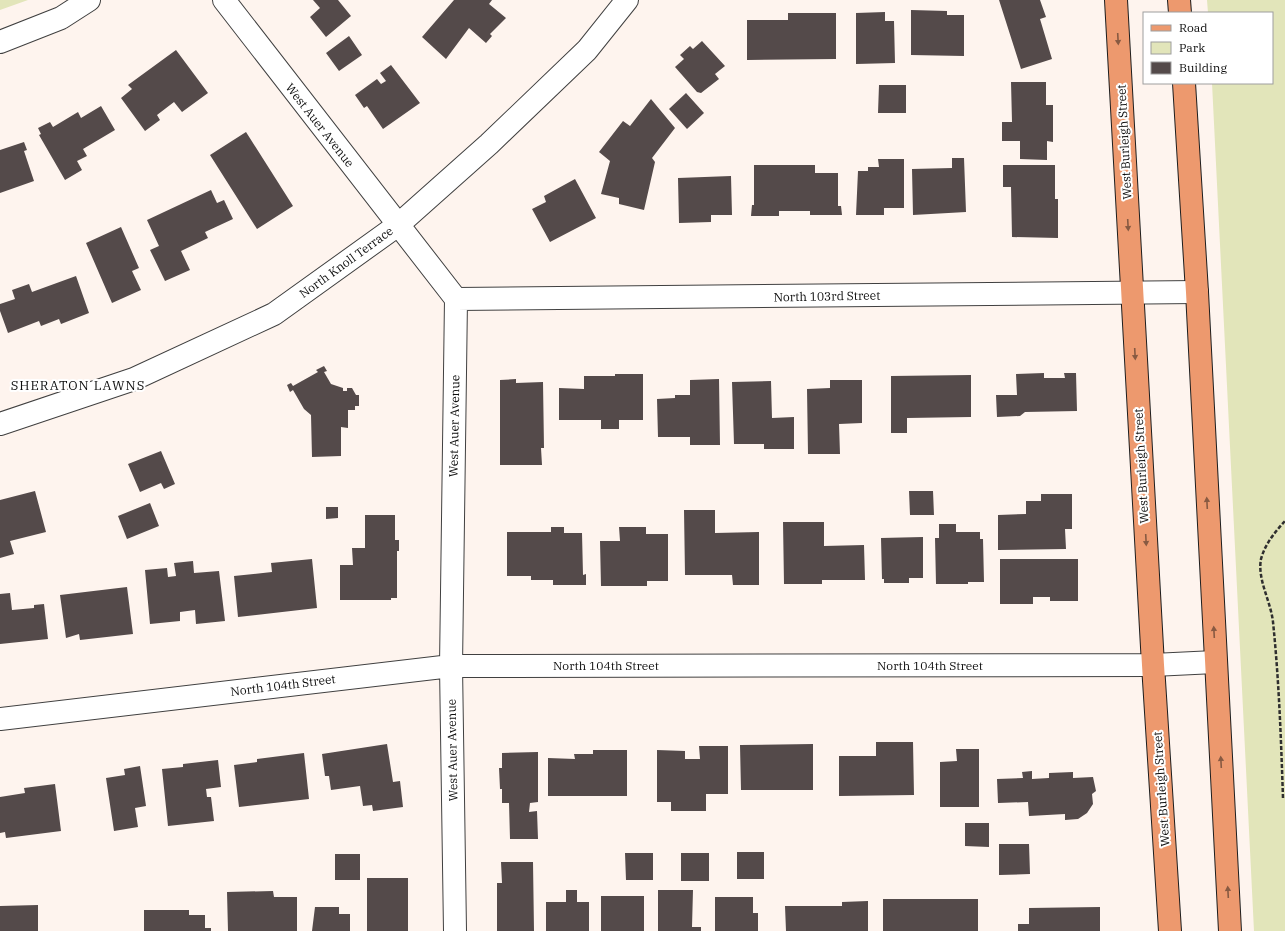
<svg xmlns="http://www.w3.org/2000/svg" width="1285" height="931" font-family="'IBM Plex Serif',serif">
	<rect width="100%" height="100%" fill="#fef4ee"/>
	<path fill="#e2e5ba" d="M0 0H28L0 10Z
		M1207 0H1285V931H1254L1212 83H1272V13H1208Z"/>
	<path fill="#544a4a" d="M313 0H338L351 16 326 37 310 17 320 8Z
		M454 0H492L489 4 506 18 490 34 492 36 486 43 469 28 446 59 422 37Z
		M999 0H1040L1046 17 1040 19 1052 59 1021 69Z
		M911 10 947 11V15H964V56L911 55Z
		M885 12V21H894L895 63 856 64V13Z
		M788 13H836V59L747 60V20H788Z
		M349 36 362 55 339 71 326 53Z
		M702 41 725 66 715 74 719 79 701 93 697 92 675 67 684 59 680 55 690 46 693 49Z
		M176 50 208 93 182 112 174 102 157 115 160 120 145 131 121 98 132 89 128 85Z
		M391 65 420 103 383 129 367 106 364 108 355 95 377 79 381 84 386 81 380 73Z
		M1011 82H1046V105H1053V142L1047 141V160L1020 159V141H1002V122H1012Z
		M879 85H906V113H878Z
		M686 93 704 113 687 129 669 109Z
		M651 99 675 128 652 158 655 162 644 210 619 204V198L601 194 610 161 599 152 623 121 630 126Z
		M101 106 115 130 83 149 87 156 77 161 82 170 65 180 39 135 41 134 38 128 50 122 53 127 78 112 81 118Z
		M246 132 293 206 257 229 210 155Z
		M24 142 27 150 24 151 34 181 0 193V150Z
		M952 158H964L966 212 913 215 912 169 952 168Z
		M878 159H904V208H884V215H856L858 171H868V167H879Z
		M754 165H815V173H838V206H841L842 215H810V211H779V216H751L752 205H754Z
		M1003 165H1055V199H1058V238L1012 237 1011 187H1003Z
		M731 176 732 215H711V222L679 223 678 178Z
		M575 179 596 218 550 242 532 209 546 202 544 196Z
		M211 190 217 203 224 200 233 219 205 232 208 238 181 251 190 270 165 281 150 250 159 246 147 220Z
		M121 227 139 268 132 271 141 290 112 303 86 243Z
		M76 276 89 313 61 324 59 319 41 326 39 321 8 333 0 311V304L15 299 12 290 29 284 32 292Z
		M324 366 327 371 324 372 331 384 343 388V391H347V388H352L356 395H359V406H355V410H348V428L341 427V456L312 457 311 415 304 409 293 390 290 392 287 385 291 383 293 386 318 372 316 370Z
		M1044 373V378H1065L1064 373H1076L1077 411 1025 412 1020 416 997 417 996 395H1017L1016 374Z
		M615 374H643V420H619V429H601V420H559V388L584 389V376H615Z
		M971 375V417L907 418V433H891V376Z
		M516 379V383L543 382 544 448H541L542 465H500V380Z
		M719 379 720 445H690V437H658L657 399 675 398V395H690V380Z
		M830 380H862V423L839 424 840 454H808L807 389 830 388Z
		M771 381 772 418 794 417V449H764V444H734L732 382Z
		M161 451 175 484 164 489 161 483 140 492 128 464Z
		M35 491 46 532 10 541 14 554 0 558V500Z
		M909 491H933L934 515H910Z
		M1041 494H1072V529H1065L1066 549 998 550V515L1026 514V501H1041Z
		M150 503 159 526 127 539 118 516Z
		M326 507H338V518L326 519Z
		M684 510H715V533L759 532V585H733L732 575H685Z
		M365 515H395V540H399V551H397V598H391V600H340V565H353L352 548H365Z
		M783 522H824V546L864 545 865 580H822V584H784Z
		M939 524H956V532H980V539H983L984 582H968V584H936L935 538H939Z
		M551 527H564V533H582L583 575 586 574V585H553V580H531V576H507V532H551Z
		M619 527H646V534H668V581H647V586H601L600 541H620Z
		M923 537V578H909V583H884V579H882L881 538Z
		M312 559 317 608 238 617 234 576 272 572 271 563Z
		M1000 559H1078V601H1050V597H1033V604H1000Z
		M193 561 194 573 219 571 225 621 196 624 195 610 180 612V621L150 624 145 570 167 568 168 577 176 576 174 563Z
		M127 587 133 634 80 640 79 634 66 638 60 595Z
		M10 593 12 610 34 608V605L44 604 48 639 0 644V594Z
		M876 742H913L914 795 839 796V756H876Z
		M387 744 393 782 400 781 403 807 373 811 372 805 363 806 360 786 331 790 329 776H325L322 754Z
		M813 744V790H741L740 745Z
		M699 746H728V794H706V811H671V802H657V750L685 751V759H700Z
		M956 749H979V807H940V762L957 761Z
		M593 750H627V796H548V758L575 759 574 754H593Z
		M538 752V802L530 803 529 812 537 811 538 839H510L509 803H502V789H500L499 768H502V753Z
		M304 753 309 799 239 807 234 765 257 762V759Z
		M218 760 221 787 206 789 207 797H211L214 821 168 826 162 769 183 767V764Z
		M140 766 146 806 135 808 138 827 114 831 106 778 125 775 124 769Z
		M1032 771V779L1049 778V773L1073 772V778L1093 777 1096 791 1092 794 1093 804 1087 813 1078 819 1065 820V814L1029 816 1028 802 998 803 997 779 1023 778 1022 772Z
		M55 784 61 831 6 838 5 832 0 833V797L25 793 24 788Z
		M965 823H989V847L965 846Z
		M999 844H1029L1030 874 999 875Z
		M737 852H764V879H737Z
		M625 853H653V880H626Z
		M681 853H709V881H681Z
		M335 854H360V880H335Z
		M501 862H533L534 931H497V883H502Z
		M367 878H408V931H367Z
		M566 890H577V902H589V931H546V902H566Z
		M658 890H693L692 927H701V931H658Z
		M273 891 274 897H297V931H228L227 892Z
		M601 896H644V931H601Z
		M715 897H753V913H758V931H715Z
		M883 899H978V931H883Z
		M868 901V931H786L785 906H842V902Z
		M38 905V931H0V906Z
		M315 907H339V914H350V931H312Z
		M1100 907V931H1018V924H1029V908Z
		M144 910H189V915H205V928H211V931H144Z"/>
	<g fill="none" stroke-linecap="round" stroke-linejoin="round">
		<g stroke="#404040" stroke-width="24">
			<path id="minor" d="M224 0 456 299 451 666 455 931
				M0 42 61 18 89 0
				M456 299 1197 292
				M0 424 134 379 274 314 398 225 489 144 587 50 627 0
				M0 719 451 666 1153 665 1215 662"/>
		</g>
		<g stroke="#1e1e1e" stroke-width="24">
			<path id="major" d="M1116 0 1153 665 1170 931
				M1179 0 1180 13
				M1184 83 1197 292 1230 931"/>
		</g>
		<path stroke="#2f2f2f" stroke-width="2.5" stroke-dasharray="4 2" stroke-linecap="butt" d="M1283 798C1281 739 1279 680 1273 622 1271 602 1257 579 1261 559 1265 544 1275 532 1285 521"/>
		<use href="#minor" stroke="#fff" stroke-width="22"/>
		<use href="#major" stroke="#ed996e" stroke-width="22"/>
	</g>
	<defs><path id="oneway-solid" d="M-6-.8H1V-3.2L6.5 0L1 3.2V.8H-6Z"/></defs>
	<g fill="#885a42">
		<use href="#oneway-solid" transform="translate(1118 39) rotate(87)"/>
		<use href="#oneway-solid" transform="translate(1128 225) rotate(87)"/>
		<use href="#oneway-solid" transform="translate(1135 354) rotate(87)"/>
		<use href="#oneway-solid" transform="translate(1207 503) rotate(-93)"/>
		<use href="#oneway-solid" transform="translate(1146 540) rotate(87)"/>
		<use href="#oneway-solid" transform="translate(1214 632) rotate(-93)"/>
		<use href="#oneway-solid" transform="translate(1221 762) rotate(-93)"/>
		<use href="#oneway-solid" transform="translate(1228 892) rotate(-93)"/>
	</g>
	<g text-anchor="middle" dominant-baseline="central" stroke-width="4" stroke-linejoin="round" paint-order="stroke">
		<g font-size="12" fill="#0d0d0d" stroke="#fff">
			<text transform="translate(320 125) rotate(52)">West Auer Avenue</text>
			<text transform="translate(1124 142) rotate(-93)">West Burleigh Street</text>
			<text transform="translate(346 262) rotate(-36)">North Knoll Terrace</text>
			<text transform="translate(827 296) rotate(-1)">North 103rd Street</text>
			<text transform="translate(454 426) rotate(-89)">West Auer Avenue</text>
			<text transform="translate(1141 466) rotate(-93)">West Burleigh Street</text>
			<text x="606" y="665">North 104th Street</text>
			<text x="930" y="665">North 104th Street</text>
			<text transform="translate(283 685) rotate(-7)">North 104th Street</text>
			<text transform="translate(452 750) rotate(-91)">West Auer Avenue</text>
			<text transform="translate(1161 789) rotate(-94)">West Burleigh Street</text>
		</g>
		<g font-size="13" letter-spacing="1" fill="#0d0d0d" stroke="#fff">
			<text x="78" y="385">SHERATON LAWNS</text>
		</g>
	</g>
	<rect x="1143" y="12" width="130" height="72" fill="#ffffff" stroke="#9e9e9e"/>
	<rect x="1151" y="25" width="20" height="6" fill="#ed996e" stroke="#9e9e9e"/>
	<text x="1179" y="32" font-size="12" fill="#0d0d0d">Road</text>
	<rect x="1151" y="42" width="20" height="12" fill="#e2e5ba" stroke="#9e9e9e"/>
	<text x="1179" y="52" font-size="12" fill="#0d0d0d">Park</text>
	<rect x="1151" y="62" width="20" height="12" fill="#544a4a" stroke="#9e9e9e"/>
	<text x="1179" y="72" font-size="12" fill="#0d0d0d">Building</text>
</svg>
